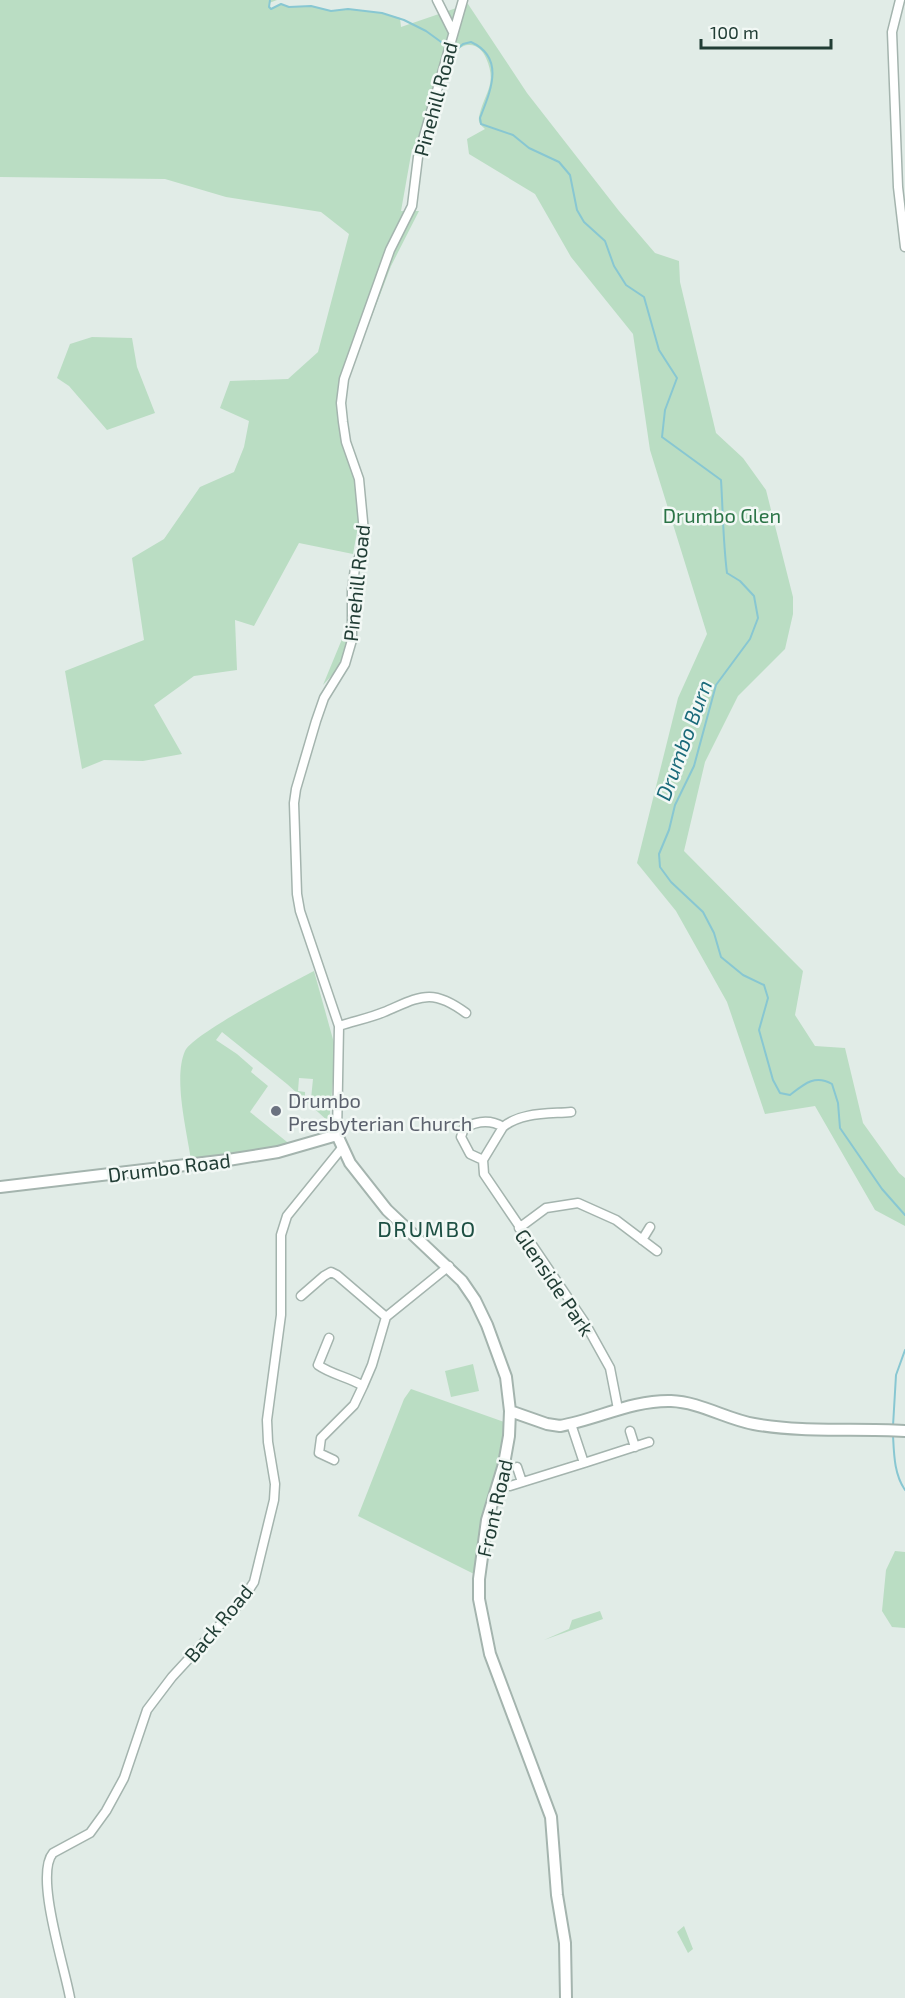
<svg xmlns="http://www.w3.org/2000/svg" width="905" height="1998" font-family="'Exo 2',sans-serif">
	<rect width="100%" height="100%" fill="#e1ece7"/>
	<path fill="#baddc3" fill-rule="evenodd" d="M0 0H277L269 3 271 9 281 4 289 7 311 6 331 11 348 9 382 13 400 18 401 27 468 4 527 93 619 211 655 253 679 261 680 282 716 433 743 458 766 490 793 597V614L785 649 738 696 705 762 684 851 803 971 795 1015 815 1046 845 1048 863 1123 899 1173 905 1178V1226L875 1210 815 1106 765 1114 727 1002 676 911 637 863 678 698 707 634 650 450 633 334 571 257 535 194 469 154 467 139 485 129C481 125 478 123 479 117 484 92 498 85 486 58 483 50 476 44 468 45 462 45 458 51 451 53L424 148 412 149 401 211H419L391 266 348 379 345 402 338 405 342 441 356 478 359 521 353 554 299 543 254 626 235 620 237 670 194 676 154 705 182 754 143 761 104 760 82 769 65 671 144 640 132 558 164 539 200 487 234 472 244 447 249 421 220 408 230 381 288 379 318 352 349 234 321 212 226 197 165 179 0 177Z
		M92 337 132 338 137 367 155 413 107 430 69 386 57 378 70 344Z
		M347 627C347 657 343 664 323 685Z
		M314 971 334 1043 335 1061 329 1122 287 1084 222 1032 216 1040 237 1054 253 1068 251 1072 268 1086 250 1112 292 1146 191 1160C187 1131 173 1078 185 1051 194 1033 291 983 314 971ZM299 1078 313 1079 311 1099 305 1098V1092L298 1091Z
		M473 1364 479 1391 451 1397 445 1371Z
		M411 1389 507 1423 502 1458 481 1527 474 1574 358 1516 404 1399Z
		M895 1551 905 1552V1628L892 1627 882 1611 886 1570Z
		M600 1611 603 1619 544 1640 569 1629 572 1620Z
		M684 1926 693 1949 688 1953 677 1932Z"/>
	<g fill="none" stroke-linecap="round" stroke-linejoin="round">
		<path stroke="#88c7d2" stroke-width="2" d="M270 0 269 7 271 9 281 4 289 7 311 6 331 11 348 9 382 13 404 20 426 31 448 47
			M453 49 455 51 463 44 471 42C506 58 490 92 480 118L481 124 513 135 529 148 559 162 570 175 577 210 584 222 605 241 614 266 626 285 644 297 659 350 677 378 665 410 662 437 721 480C723 511 723 542 727 573L740 581 754 596 758 618 750 639 716 685 694 766 675 805 669 830 659 854 660 867 671 882 703 912 714 933 721 957 743 975 764 985 768 998 759 1030 773 1080 780 1093 790 1095C804 1084 815 1074 832 1084L838 1103 840 1128 882 1189 905 1215
			M893 1426 896 1375 905 1350
			M893 1435C894 1454 894 1474 905 1490"/>
		<g stroke="#a4b4ae" stroke-width="11">
			<path id="minor" d="M437 0 453 32
				M900 0 892 32 898 187 905 247
				M339 1026C354 1021 370 1018 384 1012 420 997 431 987 466 1013
				M571 1112C548 1114 521 1112 503 1127 490 1119 477 1121 464 1128L461 1137 470 1154 483 1160 484 1174 585 1323 610 1368 618 1409
				M337 1135 339 1026 300 911 297 894 294 803 296 789 316 721 324 698 345 664 352 640V590L355 568 362 550 364 532 359 479 346 442 343 422 341 403 344 379 390 250 412 206 418 157 463 0
				M483 1160 503 1127
				M519 1228 546 1208 578 1203 616 1220 657 1251
				M642 1240 650 1227
				M301 1296 324 1276 331 1272 337 1275 386 1317
				M329 1338 318 1365C332 1375 349 1377 363 1386
				M571 1424 584 1463 649 1442
				M630 1431 635 1447
				M334 1460 319 1453 321 1438 354 1405 363 1386 372 1365 386 1317 449 1266
				M517 1467 522 1482
				M510 1486 584 1463
				M70 1998C65 1968 34 1875 53 1853L90 1833 106 1811 124 1778 147 1710 172 1677 241 1602 254 1582 274 1500 275 1484 268 1442 267 1420 281 1315V1235L287 1216 342 1148"/>
		</g>
		<g stroke="#a4b4ae" stroke-width="14">
			<path id="tertiary" d="M0 1187 228 1160 278 1152 337 1135 350 1163 387 1210 462 1281 475 1300 487 1325 506 1377 510 1411 509 1436 504 1464 487 1520 479 1579V1599L490 1654 551 1817 557 1895 565 1943 566 1998
				M510 1411 547 1424 560 1426C598 1419 632 1400 671 1401 700 1402 726 1419 754 1424 804 1433 855 1428 905 1431"/>
		</g>
		<use href="#minor" stroke="#fff" stroke-width="8"/>
		<use href="#tertiary" stroke="#fff" stroke-width="10"/>
	</g>
	<circle fill="#6b7280" stroke="#f2f8f5" stroke-width="2" cx="276" cy="1111" r="6"/>
	<g text-anchor="middle" dominant-baseline="central" stroke-width="5" stroke-linejoin="round" paint-order="stroke">
		<g font-size="20" fill="#213d35" stroke="#f2f8f5">
			<text transform="translate(435 99) rotate(-75)">Pinehill Road</text>
			<text transform="translate(356 583) rotate(-84)">Pinehill Road</text>
			<text transform="translate(169 1167) rotate(-7)">Drumbo Road</text>
			<text transform="translate(555 1282) rotate(56)">Glenside Park</text>
			<text transform="translate(494 1508) rotate(-77)">Front Road</text>
			<text transform="translate(218 1623) rotate(-50)">Back Road</text>
		</g>
		<g font-size="20" fill="#2b7447" stroke="#f2f8f5">
			<text x="722" y="515">Drumbo Glen</text>
		</g>
		<g font-size="20" fill="#5b616d" stroke="#f2f8f5" text-anchor="start">
			<text x="288" y="1100">Drumbo<tspan x="288" dy="23">Presbyterian Church</tspan></text>
		</g>
		<g font-size="21" font-style="italic" fill="#1a6a7a" stroke="#f2f8f5">
			<text transform="translate(683 740) rotate(-70)">Drumbo Burn</text>
		</g>
		<g font-size="22" letter-spacing="1.5" fill="#1d4f43" stroke="#f2f8f5">
			<text x="427" y="1228">DRUMBO</text>
		</g>
	</g>
	<path d="M701 39v9h130v-9" fill="none" stroke="#213d35" stroke-width="3"/>
	<text x="710" y="39" font-size="18" fill="#213d35" stroke="#f2f8f5" stroke-width="4.5" paint-order="stroke">100 m</text>
</svg>
